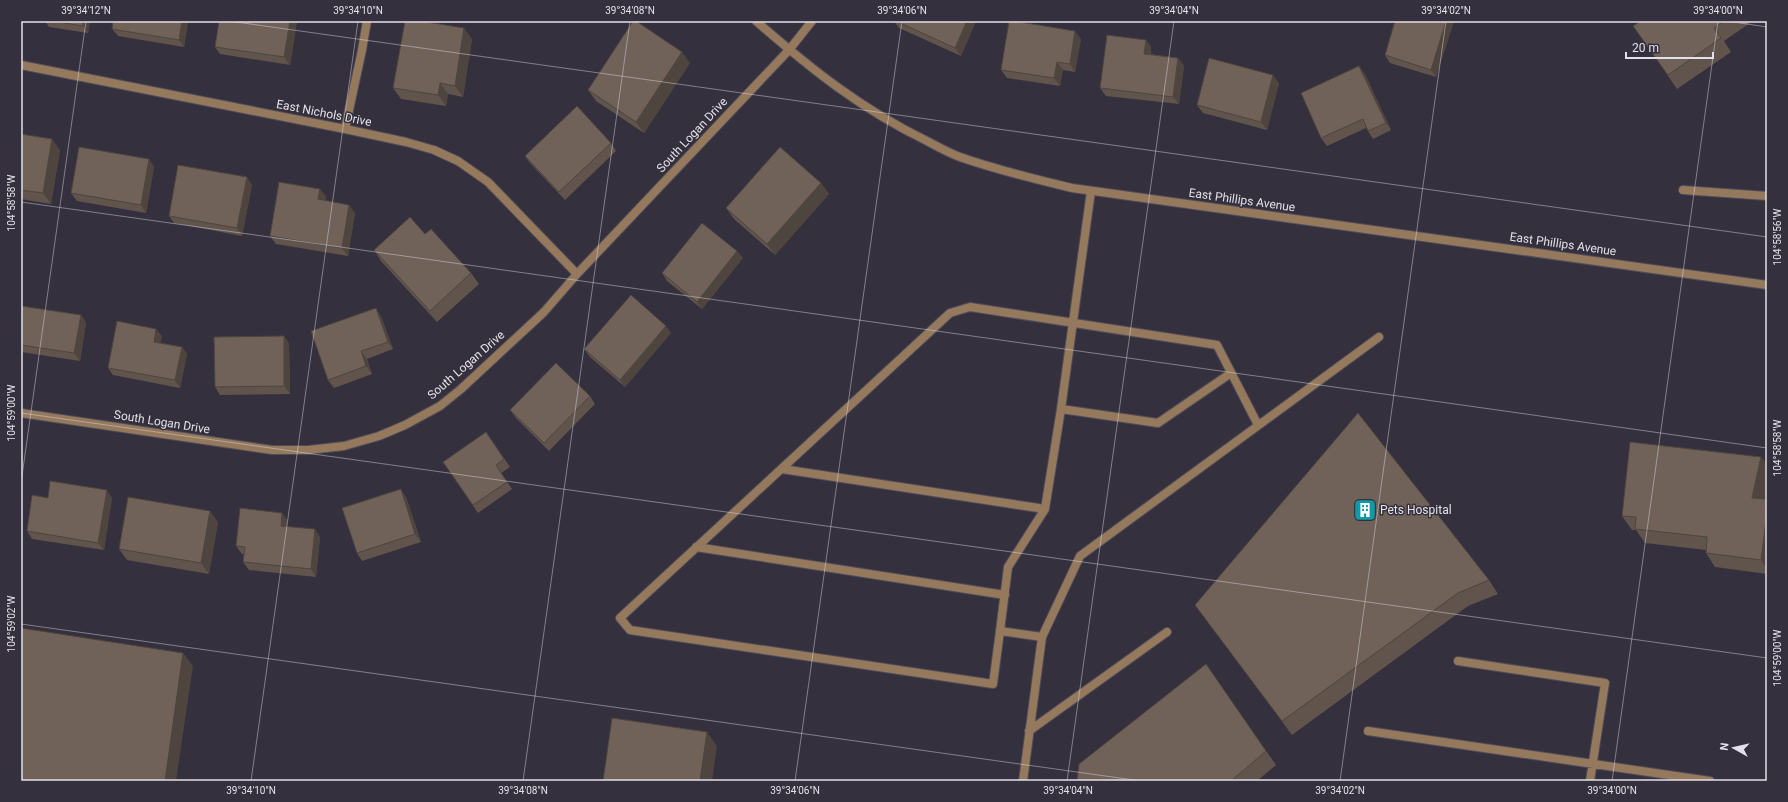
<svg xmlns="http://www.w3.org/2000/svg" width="1788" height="802" font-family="Roboto,sans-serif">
	<rect width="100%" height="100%" fill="#34303d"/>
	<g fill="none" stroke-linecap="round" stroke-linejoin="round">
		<g stroke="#504c59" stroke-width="10">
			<path id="service" d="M1683 190 1767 196
				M1091 191 1061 409 1158 423 1231 373
				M782 469 1045 509
				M696 547 1005 595
				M1000 631 1008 567 1045 509 1061 409
				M1042 637 1000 631 993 684 630 630 620 618 950 313 970 307 1217 345 1258 425
				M1458 661 1605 683 1590 781
				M1029 731 1167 632
				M1368 731 1710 781
				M1023 781 1042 637 1080 556 1379 337"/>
		</g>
		<g stroke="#504c59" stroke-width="10">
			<path id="minor" d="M21 65 345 129 406 142 434 150 458 161 488 182 577 274
				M345 129 362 50 367 21
				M21 413 272 450H308L344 446 379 436 405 425 440 406 461 389 544 312 577 274 789 50 812 21"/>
		</g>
		<g stroke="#504c59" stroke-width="10">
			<path id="tertiary" d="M756 21C811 69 861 109 927 141 938 147 949 153 960 157 997 170 1034 179 1072 188L1767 285"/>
		</g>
		<use href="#service" stroke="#95795c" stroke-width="8"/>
		<use href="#minor" stroke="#95795c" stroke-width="8"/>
		<use href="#tertiary" stroke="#95795c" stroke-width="8"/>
	</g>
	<path fill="#60544c" d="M45 21H90L88 33 49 27Z
		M188 21 184 47 118 36 112 29Z
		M219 21H297L290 65 220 54 215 47Z
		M894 21H976L961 56 899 28Z
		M1454 21 1436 77 1390 63 1385 55Z
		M1641 21H1753L1724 41 1731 52 1677 89 1633 26Z
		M472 39 463 97 448 94 446 106 401 99 393 88Z
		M1081 39 1075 72 1063 70 1060 86 1007 78 1001 70Z
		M1146 40 1151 47V54L1178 58 1184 66 1179 104 1106 96 1100 88Z
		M690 63 644 133 596 101 588 90Z
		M1365 74 1391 130 1373 139 1366 128 1327 146 1321 138Z
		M1279 83 1267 130 1203 113 1197 105Z
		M21 134 60 150 51 204 21 199Z
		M611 143 616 151 565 200 530 163 525 156Z
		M149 159 154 167 146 213 77 201 71 193Z
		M821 183 829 194 775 255 734 219 726 208Z
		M252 185 242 236 174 223 169 216Z
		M326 196 325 201 355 213 348 256 276 244 270 236Z
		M425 234 471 273 479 284 437 322 381 261 374 250Z
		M737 251 743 258 702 309 667 281 662 273Z
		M21 306 81 315 86 323 80 361 21 352Z
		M381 316 393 349 367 359 372 374 334 388 328 380Z
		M671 333 625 387 590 357 584 349Z
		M162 336 160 343 182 347 187 354 180 388 113 375 108 368Z
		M284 336 289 344 290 394 220 395 215 387Z
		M590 396 595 404 549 451 516 418 510 410Z
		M486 432 510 467 501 473 512 489 478 513 443 462Z
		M406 497 421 542 362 561 357 553Z
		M48 498H112L104 550 32 539 27 531Z
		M1765 499H1767V574L1715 567 1706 553V550L1645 543 1636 530H1632L1622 516Z
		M282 513 287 520V527L320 537 316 577 249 570 243 562 244 554H242L236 546Z
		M218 522 209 574 127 560 119 549Z
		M1489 580 1498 594 1468 606 1292 735 1195 605Z
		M1206 664 1276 765 1257 781H1077Z"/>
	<path fill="#4e453e" d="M83 21H90L88 33 83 26Z
		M182 21H188L184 47 179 40Z
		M290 21H297L290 65 284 57Z
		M967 21H976L961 56 955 48Z
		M1446 21H1454L1436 77 1431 70Z
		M464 28 472 39 463 97 455 86Z
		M1075 31 1081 39 1075 72 1070 64Z
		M1146 40 1151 47 1150 61 1144 54Z
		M682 52 690 63 644 133 636 122Z
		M1178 58 1184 66 1179 104 1173 97Z
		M1057 62 1063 70 1060 86 1054 78Z
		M1359 66 1365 74 1391 130 1386 123Z
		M1273 75 1279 83 1267 130 1261 122Z
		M440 83 448 94 446 106 438 95Z
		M52 139 60 150 51 204 43 193Z
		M149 159 154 167 146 213 141 205Z
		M247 177 252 185 242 236 237 228Z
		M821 183 829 194 775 255 767 244Z
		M320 189 326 196 324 207 318 199Z
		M349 205 355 213 348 256 342 248Z
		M737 251 743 258 702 309 697 302Z
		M376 308 381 316 393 349 388 342Z
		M81 315 86 323 80 361 74 353Z
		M666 326 671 333 625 387 620 380Z
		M156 329 162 336 159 349 154 342Z
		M284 336 289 344 290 394 284 386Z
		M182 347 187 354 180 388 175 380Z
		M361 351 367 359 372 374 366 366Z
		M1761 457 1767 464V489L1762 512 1752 498Z
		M401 489 406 497 421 542 415 534Z
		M107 490 112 498 104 550 98 543Z
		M210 511 218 522 209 574 201 563Z
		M282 513 287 520 286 534 281 526Z
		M1767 513V569L1761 560Z
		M315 529 320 537 316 577 311 569Z
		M183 653 193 666 176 781H165Z
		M707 732 717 746 712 781H700Z"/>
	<path fill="#706258" stroke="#4e453e" d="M53 21H83V26Z
		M113 21H182L179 40 112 29Z
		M219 21H290L284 57 215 47Z
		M405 21H421L464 28 455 86 440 83 438 95 393 88Z
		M633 21H636L682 52 636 122 588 90Z
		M896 21H967L955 48Z
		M1009 21H1014L1075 31 1070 64 1057 62 1054 78 1001 70Z
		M1395 21H1446L1431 70 1385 55Z
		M1641 21H1724L1714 28 1721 38 1668 75 1633 26Z
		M1107 35 1146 40 1144 54 1178 58 1173 97 1100 88Z
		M1209 58 1273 75 1261 122 1197 105Z
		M1359 66 1386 123 1368 131 1363 119 1321 138 1301 93Z
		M577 106 611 143 559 192 525 156Z
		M21 134 52 139 43 193 21 190Z
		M79 147 149 159 141 205 71 193Z
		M780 147 821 183 767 244 726 208Z
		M178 165 247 177 237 228 169 216Z
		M279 182 320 189 318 199 349 205 342 248 270 236Z
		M410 217 425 234 431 229 471 273 430 311 374 250Z
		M702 223 737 251 697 302 662 273Z
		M631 295 666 326 620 380 584 349Z
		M21 306 81 315 74 353 21 345Z
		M376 308 388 342 361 351 366 366 328 380 311 331Z
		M117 321 156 329 154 342 182 347 175 380 108 368Z
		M284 336V386L215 387 214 337Z
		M556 363 590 396 544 443 510 410Z
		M1358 413 1489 580 1458 593 1282 721 1195 605Z
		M486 432 504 459 496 465 507 482 473 505 443 462Z
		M1630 442 1761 457 1752 498 1767 499V513L1761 560 1706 553 1707 537 1635 529 1636 517 1622 516Z
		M50 481 107 490 98 543 27 531 32 495 48 498Z
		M401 489 415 534 357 553 342 508Z
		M128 497 210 511 201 563 119 549Z
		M240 508 282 513 281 526 315 529 311 569 243 562 245 547 236 546Z
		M21 628 183 653 165 781H21Z
		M1206 664 1266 751 1231 781H1077L1079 764Z
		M612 718 707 732 700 781H603Z"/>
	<path fill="none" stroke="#e2e0e9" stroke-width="1" stroke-opacity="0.45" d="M229 21 1767 237M1727 21 1767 27M21 202 1767 448M21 413 1767 658M21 483 86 21M21 624 1141 781M251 781 358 21M523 781 630 21M795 781 902 21M1067 781 1174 21M1340 781 1446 21M1612 781 1718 21"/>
	<defs>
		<g id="building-square" transform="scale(1.15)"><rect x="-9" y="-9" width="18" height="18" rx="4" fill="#0f9aa8" stroke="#34303d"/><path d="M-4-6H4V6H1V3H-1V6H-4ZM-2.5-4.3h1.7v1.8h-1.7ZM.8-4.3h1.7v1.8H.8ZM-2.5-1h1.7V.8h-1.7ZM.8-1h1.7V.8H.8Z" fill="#fff"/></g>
	</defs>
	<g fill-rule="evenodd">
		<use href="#building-square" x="1365" y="510"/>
	</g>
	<g text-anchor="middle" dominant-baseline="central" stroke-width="3" stroke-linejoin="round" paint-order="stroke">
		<g font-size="12" fill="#e2e0e9" stroke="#34303d">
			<text transform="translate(324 113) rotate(11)">East Nichols Drive</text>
			<text transform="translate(692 135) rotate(-47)">South Logan Drive</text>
			<text transform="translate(1242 200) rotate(8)">East Phillips Avenue</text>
			<text transform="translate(1563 244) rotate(8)">East Phillips Avenue</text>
			<text transform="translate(466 365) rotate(-41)">South Logan Drive</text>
			<text transform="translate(162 422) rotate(9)">South Logan Drive</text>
		</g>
		<g font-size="12" fill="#e2e0e9" stroke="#34303d" text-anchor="start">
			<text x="1380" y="510">Pets Hospital</text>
		</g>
	</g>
	<rect width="1788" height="802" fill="none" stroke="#34303d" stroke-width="44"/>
	<g transform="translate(1734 748) rotate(278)" stroke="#34303d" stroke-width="3" paint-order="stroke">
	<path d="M0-3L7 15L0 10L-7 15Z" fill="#e2e0e9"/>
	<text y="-6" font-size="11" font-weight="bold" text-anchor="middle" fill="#e2e0e9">N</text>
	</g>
	<path d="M1626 52v6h87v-6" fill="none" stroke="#e2e0e9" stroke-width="2"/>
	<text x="1632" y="52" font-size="12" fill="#e2e0e9" stroke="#34303d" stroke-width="3" paint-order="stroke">20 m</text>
	<rect x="22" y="22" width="1744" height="758" fill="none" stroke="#e2e0e9" stroke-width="1.5"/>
	<g font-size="10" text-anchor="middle" fill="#e2e0e9">
		<text x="86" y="14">39°34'12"N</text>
		<text x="358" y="14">39°34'10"N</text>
		<text x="630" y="14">39°34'08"N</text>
		<text x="902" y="14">39°34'06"N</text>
		<text x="1174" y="14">39°34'04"N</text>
		<text x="1446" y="14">39°34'02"N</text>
		<text x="1718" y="14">39°34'00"N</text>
		<text transform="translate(11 203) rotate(-90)" y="4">104°58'58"W</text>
		<text transform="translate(1777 237) rotate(-90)" y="4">104°58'56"W</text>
		<text transform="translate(11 413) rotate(-90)" y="4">104°59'00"W</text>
		<text transform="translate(1777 448) rotate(-90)" y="4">104°58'58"W</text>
		<text transform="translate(11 624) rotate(-90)" y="4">104°59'02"W</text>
		<text transform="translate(1777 658) rotate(-90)" y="4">104°59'00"W</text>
		<text x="251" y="794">39°34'10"N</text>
		<text x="523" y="794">39°34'08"N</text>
		<text x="795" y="794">39°34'06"N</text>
		<text x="1068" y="794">39°34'04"N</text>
		<text x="1340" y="794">39°34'02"N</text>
		<text x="1612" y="794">39°34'00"N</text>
	</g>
</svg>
